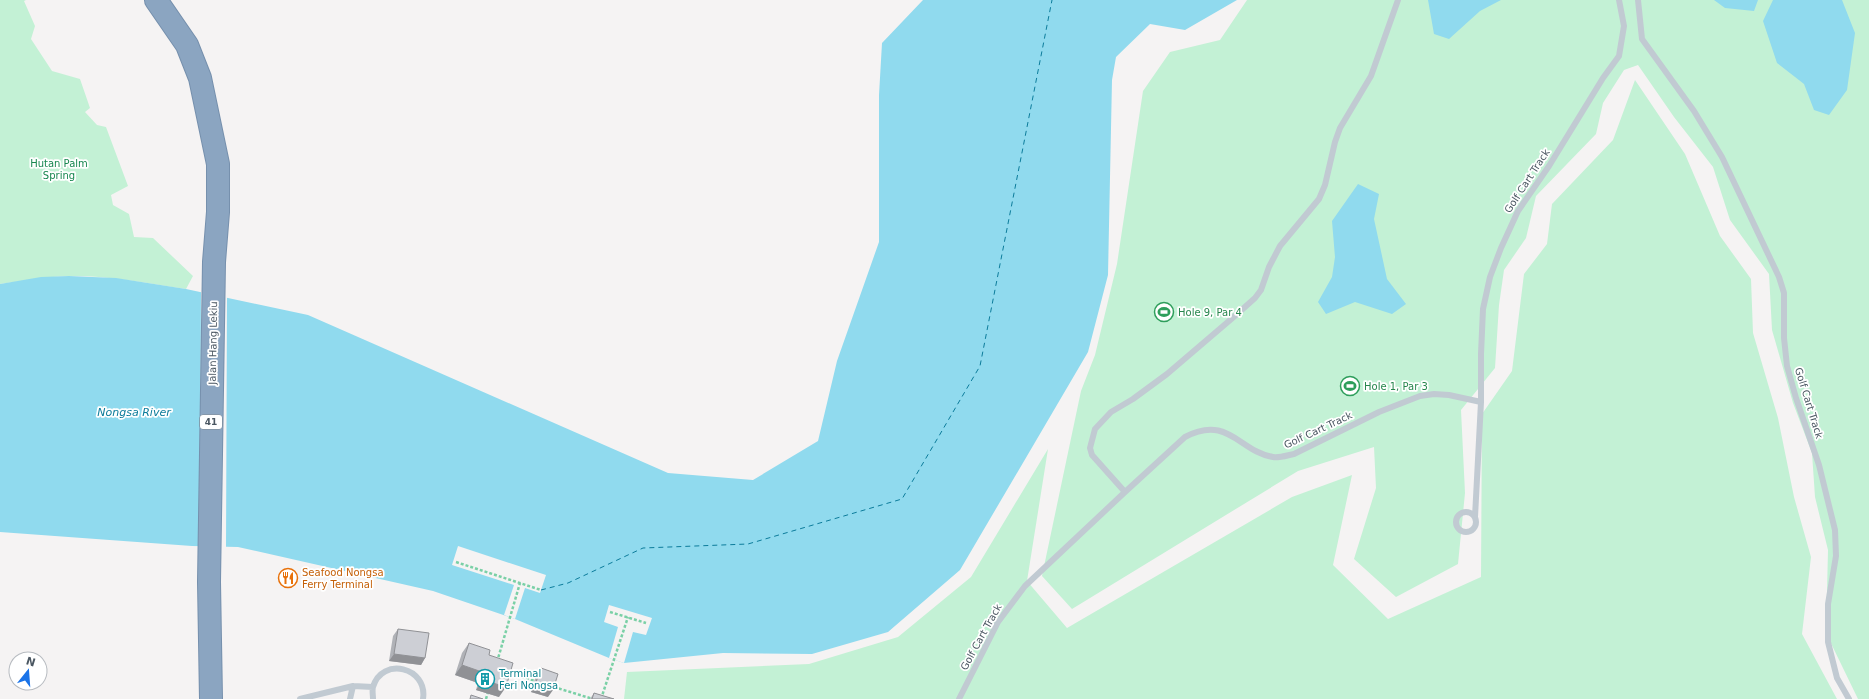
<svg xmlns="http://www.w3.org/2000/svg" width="1869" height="699" font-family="'DejaVu Sans',sans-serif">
	<rect width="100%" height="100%" fill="#f5f3f3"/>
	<path fill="#c3f1d5" d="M0 0H26L24 1 35 26 31 39 52 71 80 79 90 108 85 112 97 125 106 127 128 186 111 195 113 205 129 214 134 237 153 238 193 276 186 289C147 283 107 275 67 276 44 277 23 281 0 284Z
		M1247 0H1869V699H1858L1826 633 1828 550 1815 497 1812 453 1793 403 1772 330 1769 274 1730 220 1713 167 1674 117 1638 65 1624 70 1603 103 1596 134 1536 196 1526 238 1504 270 1499 305 1495 368 1461 410 1465 493 1458 564 1396 597 1354 559 1376 488 1374 447 1298 471 1072 609 1042 576 1081 391 1095 355 1117 264 1143 91 1170 52 1220 40Z
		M1635 80 1685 154 1720 236 1751 279 1753 333 1778 418 1794 497 1811 557 1802 634 1837 699H624L627 672 809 664 898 637 971 577 1048 449 1027 581 1067 628 1292 497 1352 475 1333 565 1388 619 1481 577 1482 414 1512 371 1524 274 1547 244 1552 204 1613 140Z"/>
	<path fill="#90daee" d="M923 0H1237L1185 30 1150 24 1116 57 1112 80 1108 275 1088 352 960 570 888 632 812 654 723 653 624 663 609 658 515 619 433 591 238 547 192 546 0 532V284L41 277 69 276 116 278 186 289 308 315 668 473 753 480 818 441 837 361 879 242V95L882 43Z
		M1428 0H1501L1480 11 1449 39 1434 34Z
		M1714 0H1758L1754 11 1725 8Z
		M1773 0H1842L1855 33 1847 90 1829 115 1814 110 1804 84 1777 63 1763 21Z
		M1358 184 1379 194 1374 219 1387 279 1406 304 1392 314 1355 302 1326 314 1318 302 1332 277 1335 257 1332 221Z"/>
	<path fill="#f5f3f3" d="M201 290 227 295 226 549 200 548Z
		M458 546 546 575 540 593 525 588 515 619 504 615 514 585 452 565Z
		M609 605 652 618 646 635 633 632 624 663 609 658 618 627 604 622Z"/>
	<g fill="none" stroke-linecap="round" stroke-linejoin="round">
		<path stroke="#0c7c9b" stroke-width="1" stroke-dasharray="5 4" stroke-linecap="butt" d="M541 590 568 583 643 548 748 544 902 499 980 366 1052 0"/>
		<g stroke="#7690ad" stroke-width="24">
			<path id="highway" d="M156 0 187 45 200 78 218 164V212L214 262 209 582 211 699"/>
		</g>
		<path stroke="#7ad0a6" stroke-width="2.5" stroke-dasharray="3 2" stroke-linecap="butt" d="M456 562 541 590
			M610 612 646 623
			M497 662 520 583
			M507 672 535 681
			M554 687 593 699
			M486 699 488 692
			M601 699 628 617"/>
		<path stroke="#c1cad2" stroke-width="6" d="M1398 0 1371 76 1340 128 1335 142 1325 185 1319 199 1280 246 1269 267 1261 290 1255 298 1236 315 1167 374 1133 399 1111 412 1095 429 1090 448 1092 455 1125 492 1185 437C1228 414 1240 452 1273 457 1280 458 1288 455 1294 454L1379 412 1420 396 1434 394 1449 395 1481 402V354L1483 309 1490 277 1501 248 1518 211 1549 166 1603 78 1619 56 1624 26 1619 0
			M1638 0 1642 39 1694 111 1722 157 1779 277 1784 293V338L1787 366 1796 398 1819 465 1835 530 1836 556 1828 604V642L1837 678 1849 699
			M1456 522a10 10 0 1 1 20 0a10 10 0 1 1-20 0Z
			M1475 517 1481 402
			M300 699 353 686 373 687
			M350 699 353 686
			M373 699C373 695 372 690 373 687 382 656 428 667 423 699
			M959 699 998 622 1025 586 1125 492"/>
		<use href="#highway" stroke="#8ba5c1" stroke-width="22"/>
	</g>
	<path fill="#b0b2b7" d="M398 629 425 658 421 665 389 661 393 636Z
		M469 643 489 655 499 697 476 690 478 683 455 675 462 653Z
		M541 668 548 697 531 692 536 675Z
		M594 693 614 699H590Z"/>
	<path fill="#909195" d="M394 654 425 658 421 665 389 661Z
		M462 665 485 673 478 683 455 675Z
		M483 680 506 687 499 697 476 690Z
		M535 685 553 690 548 697 531 692Z"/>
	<path fill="#cdcfd5" stroke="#909195" d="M398 629 429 633 425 658 394 654Z
		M469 643 490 650 489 655 513 663 506 687 483 680 485 673 462 665Z
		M541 668 558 674 553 690 535 685Z
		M594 693 614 699H592Z
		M471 695 483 699H470Z"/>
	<defs>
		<g id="stadium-ring" transform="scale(1)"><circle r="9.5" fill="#fff" stroke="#2e9e5b" stroke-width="1.5"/><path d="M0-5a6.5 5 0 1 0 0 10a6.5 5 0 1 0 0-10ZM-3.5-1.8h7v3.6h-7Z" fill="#2e9e5b"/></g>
		<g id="restaurant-ring" transform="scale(1)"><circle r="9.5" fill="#fff" stroke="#e8710a" stroke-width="1.5"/><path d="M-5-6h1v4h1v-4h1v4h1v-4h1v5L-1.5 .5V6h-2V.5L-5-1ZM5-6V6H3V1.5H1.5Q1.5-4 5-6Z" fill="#e8710a"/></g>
		<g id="building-ring" transform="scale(1)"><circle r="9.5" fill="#fff" stroke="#0f9aa8" stroke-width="1.5"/><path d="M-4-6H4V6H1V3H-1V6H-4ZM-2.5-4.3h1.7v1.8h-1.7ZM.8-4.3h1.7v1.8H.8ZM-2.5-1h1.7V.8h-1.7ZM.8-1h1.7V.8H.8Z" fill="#0f9aa8"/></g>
	</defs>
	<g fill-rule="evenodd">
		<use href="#stadium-ring" x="1164" y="312"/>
		<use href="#stadium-ring" x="1350" y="386"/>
		<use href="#restaurant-ring" x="288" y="578"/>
		<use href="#building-ring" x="485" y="679"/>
	</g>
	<g text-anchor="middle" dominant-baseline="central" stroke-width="3.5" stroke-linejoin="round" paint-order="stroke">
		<rect fill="#fff" stroke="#808990" stroke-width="1" x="200" y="415" width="22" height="14" rx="3"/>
		<g font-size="9" font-weight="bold" fill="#4a5661">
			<text x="211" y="422">41</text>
		</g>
		<g font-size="10" fill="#17864f" stroke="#fff">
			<text x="59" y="163">Hutan Palm<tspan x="59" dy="12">Spring</tspan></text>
		</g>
		<g font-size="10" fill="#4a5661" stroke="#fff">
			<text transform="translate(1527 181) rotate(-57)">Golf Cart Track</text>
			<text transform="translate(213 343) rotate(-89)">Jalan Hang Lekiu</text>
			<text transform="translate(1809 403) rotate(73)">Golf Cart Track</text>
			<text transform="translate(1318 430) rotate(-25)">Golf Cart Track</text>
			<text transform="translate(981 637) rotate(-61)">Golf Cart Track</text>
		</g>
		<g font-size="10" fill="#27864d" stroke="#fff" text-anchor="start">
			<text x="1178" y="312">Hole 9, Par 4</text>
			<text x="1364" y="386">Hole 1, Par 3</text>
		</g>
		<g font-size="10" fill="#c56008" stroke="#fff" text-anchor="start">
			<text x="302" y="572">Seafood Nongsa<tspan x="302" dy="12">Ferry Terminal</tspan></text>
		</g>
		<g font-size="10" fill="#0d838f" stroke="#fff" text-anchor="start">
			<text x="499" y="673">Terminal<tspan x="499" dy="12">Feri Nongsa</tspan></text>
		</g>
		<g font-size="11" font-style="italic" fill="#0c7c9b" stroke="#fff">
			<text x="134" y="412">Nongsa River</text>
		</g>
	</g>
	<g transform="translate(28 671) rotate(17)"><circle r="19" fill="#ffffff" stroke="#b7bbc0"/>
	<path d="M0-3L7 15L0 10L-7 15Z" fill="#1a73e8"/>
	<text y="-6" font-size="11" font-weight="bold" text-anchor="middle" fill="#4a5661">N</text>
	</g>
</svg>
